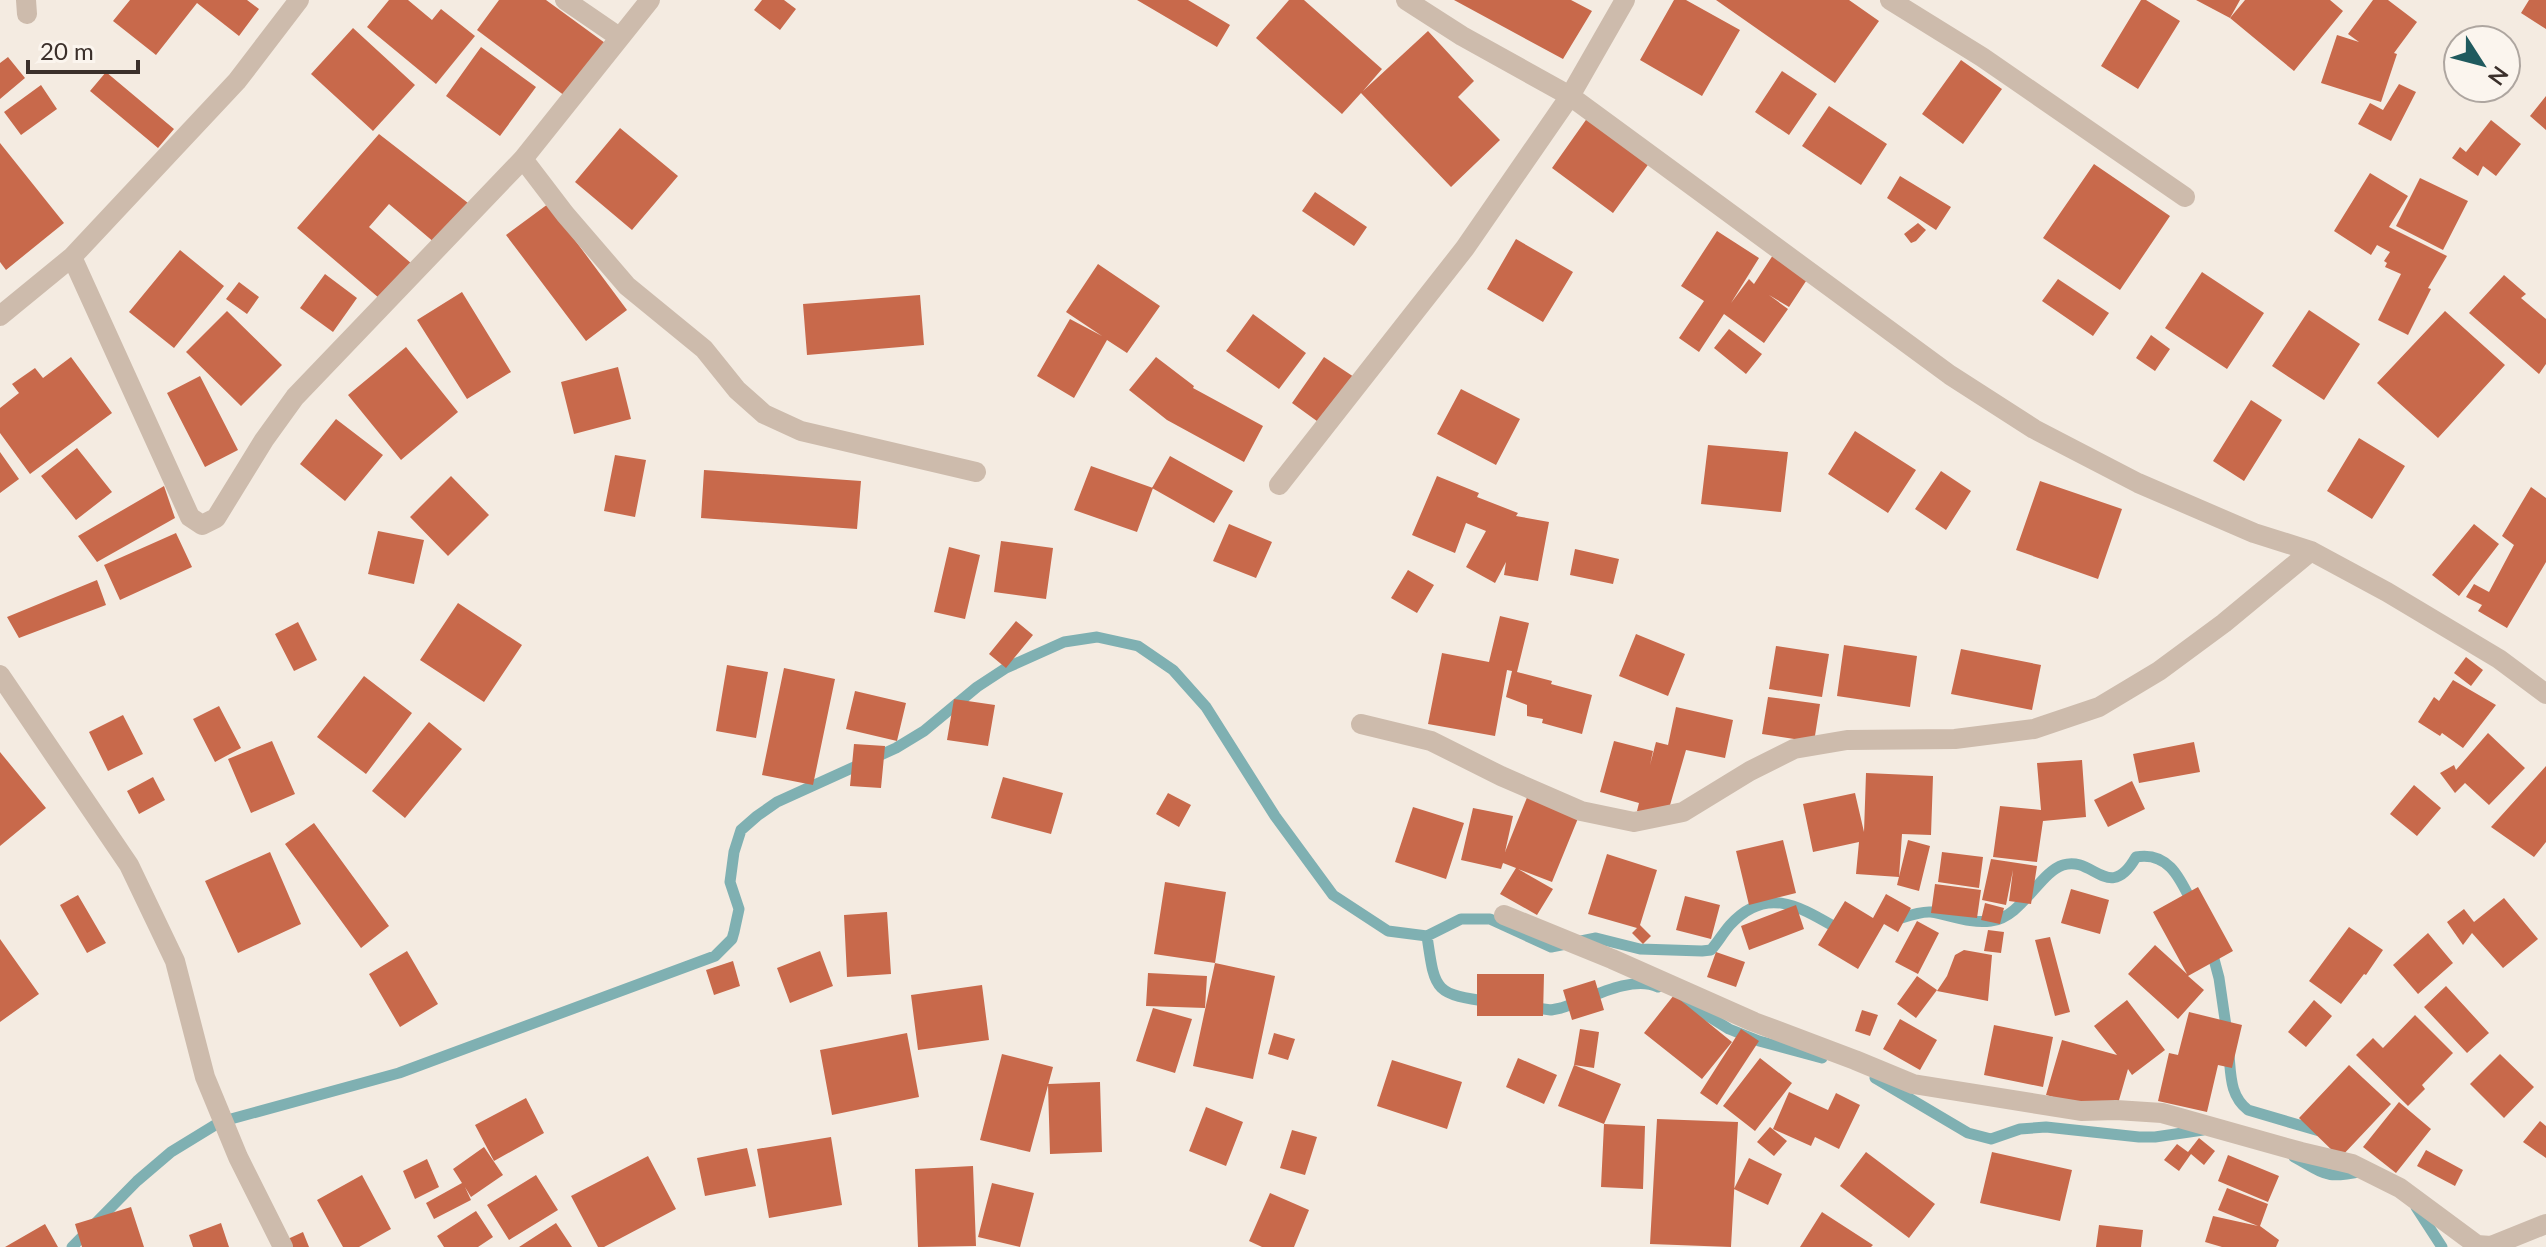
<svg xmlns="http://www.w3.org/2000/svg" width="2546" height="1247" font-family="Lato,sans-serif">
	<rect width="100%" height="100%" fill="#f4ebe1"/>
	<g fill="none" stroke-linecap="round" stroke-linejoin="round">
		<path stroke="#7fb0b2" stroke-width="11" d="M1895 920C1905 917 1920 911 1931 912 1951 915 1970 924 1991 921 2021 918 2040 872 2063 865 2093 855 2109 904 2136 857 2170 851 2181 881 2194 907
			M1427 936C1435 992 1434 994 1492 1002
			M2211 948 2219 978 2227 1033
			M1681 999 1729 1029 1759 1041 1822 1058
			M1529 1007 1551 1010 1561 1008C1587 1000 1631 974 1658 987
			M2229 1055C2231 1076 2230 1096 2248 1110L2323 1132
			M1875 1078 1968 1133 1991 1139 2020 1129 2046 1127 2139 1137H2155L2203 1130
			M2294 1157C2327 1175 2325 1179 2363 1171
			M2416 1207 2442 1247
			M72 1247 137 1181 171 1152 220 1122 399 1073 715 956 732 939 734 932 739 909 730 882 734 852 741 830 757 816 777 802 896 748 924 731 977 687 1006 668 1064 642 1097 637 1138 646 1173 670 1206 707 1275 816 1333 895 1388 931 1427 936 1461 919H1490L1551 947 1596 938 1640 949 1702 951 1711 950C1718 942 1723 933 1730 925 1768 883 1803 909 1842 931"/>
	</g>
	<path fill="#c8694b" d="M130 0H247L259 9 239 36 197 3 156 55 113 21Z
		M389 0H408L432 20 441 9 475 36 436 84 367 27Z
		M499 0H546L605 43 565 96 477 30Z
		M762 0H784L796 9 780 30 754 10Z
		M1137 0H1188L1230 25 1217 47Z
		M1289 0H1304L1382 69 1363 91 1428 31 1474 81 1458 97 1500 140 1451 187 1361 93 1342 114 1256 38Z
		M1454 0H1571L1592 11 1563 59Z
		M1674 0H1686L1740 30 1702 96 1640 60Z
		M1716 0H1849L1879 21 1835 83Z
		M2141 0H2146L2180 21 2138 89 2101 66Z
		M2196 0H2240L2230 18Z
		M2245 0H2330L2343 11 2294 71 2230 18Z
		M2373 0H2388L2417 22 2394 53 2397 54 2381 102 2321 83 2337 35 2359 42 2348 34Z
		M2529 0H2546V29L2521 13Z
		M353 28 415 85 373 131 311 74Z
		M481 47 536 87 500 136 446 96Z
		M8 57 25 78 0 99V63Z
		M1961 60 2002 89 1963 144 1922 114Z
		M1782 71 1817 94 1789 135 1755 112Z
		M106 72 174 129 158 148 90 91Z
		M2399 84 2416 92 2391 141 2358 124 2370 103 2383 110Z
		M41 85 57 109 21 135 4 112Z
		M2546 96V130L2530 116Z
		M1829 106 1887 144 1861 185 1802 146Z
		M1588 117 1650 162 1613 213 1552 168Z
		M2491 120 2521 144 2496 176 2483 166 2478 176 2452 158 2460 147 2466 152Z
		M620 128 678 176 632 230 575 182Z
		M379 134 468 203 435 243 389 204 369 227 412 264 379 298 297 228Z
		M0 143 64 223 6 270 0 262Z
		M2094 164 2170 216 2120 290 2043 238Z
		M2370 173 2408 196 2389 227 2447 256 2428 288 2431 289 2408 335 2378 320 2401 274 2385 267 2387 263 2384 261 2390 252 2377 245 2371 255 2334 231Z
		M1900 176 1951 207 1936 230 1887 198Z
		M2420 178 2468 201 2443 250 2396 226Z
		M1315 192 1367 227 1354 246 1302 211Z
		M548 204 627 310 586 341 506 235Z
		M1918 223 1926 230 1916 241 1911 243 1904 234Z
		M1717 231 1759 258 1731 303 1749 279 1754 284 1773 255 1808 278 1789 307 1769 295 1788 309 1764 343 1724 314 1699 352 1679 338 1704 301 1681 286Z
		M1516 239 1573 272 1543 322 1487 289Z
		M180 250 224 286 174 348 129 312Z
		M1098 264 1160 306 1127 353 1107 340 1074 398 1037 376 1070 319 1102 336 1066 312Z
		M2202 272 2264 313 2227 369 2165 328Z
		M325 274 357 298 333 332 300 308Z
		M2504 275 2526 294 2521 298 2546 319V364L2539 374 2469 313Z
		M2058 279 2109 313 2093 336 2042 301Z
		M239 282 259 297 247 314 226 299Z
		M462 292 511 372 467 399 417 320Z
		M920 295 924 345 807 355 803 304Z
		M2309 310 2360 344 2324 400 2272 366Z
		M227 311 282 365 241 406 186 352Z
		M2445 311 2505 365 2438 438 2377 383Z
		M1253 314 1306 353 1279 389 1226 351Z
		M1729 329 1762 354 1746 374 1714 348Z
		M2151 335 2170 349 2155 371 2136 358Z
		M406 347 458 412 401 460 348 395Z
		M71 357 112 413 30 474 0 433V408L19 393 12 384 35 368 43 378Z
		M1156 357 1194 386 1193 388 1263 426 1244 462 1167 420 1129 390Z
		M1324 357 1354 377 1321 424 1292 403Z
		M618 367 631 419 574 434 561 382Z
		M200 376 238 450 205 467 167 393Z
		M1461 389 1520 419 1496 465 1437 434Z
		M2251 400 2282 420 2244 481 2213 461Z
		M336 419 383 455 345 501 300 464Z
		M1855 431 1916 470 1888 513 1828 474Z
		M2359 438 2405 466 2372 519 2327 491Z
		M1708 445 1788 452 1781 512 1701 504Z
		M77 448 112 492 76 520 41 476Z
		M0 452 19 479 0 493Z
		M615 455 646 460 635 517 604 511Z
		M1170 456 1233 491 1214 523 1152 488Z
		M1091 466 1153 488 1137 532 1074 510Z
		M704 470 861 481 857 529 701 518Z
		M1941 471 1971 491 1946 530 1915 509Z
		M451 476 489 515 448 556 410 517Z
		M1437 476 1479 493 1477 497 1518 513 1516 516 1549 522 1538 581 1504 575 1506 562 1495 583 1466 567 1486 531 1466 523 1455 553 1412 535Z
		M2040 481 2122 509 2098 579 2016 550Z
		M164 486 175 518 97 562 78 536Z
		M2531 487 2546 498V562L2507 628 2478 611 2482 605 2466 597 2474 584 2489 592 2514 545 2502 536Z
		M1229 524 1272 542 1256 578 1213 561Z
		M2474 524 2499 544 2459 596 2432 575Z
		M378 531 424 540 414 584 368 574Z
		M176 533 192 567 120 600 104 565Z
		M1001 541 1053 548 1046 599 994 592Z
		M949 547 980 555 965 619 934 612Z
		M1575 549 1619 559 1613 584 1570 575Z
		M1408 570 1434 585 1417 613 1391 598Z
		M97 580 106 605 19 638 7 617Z
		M458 603 522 645 484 702 420 660Z
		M1500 616 1529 623 1517 672 1552 681 1551 684 1592 695 1582 734 1542 723 1543 719 1527 716V705L1506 697 1512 671 1507 670 1495 736 1428 724 1442 653 1489 662Z
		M1016 621 1033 635 1006 668 989 654Z
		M298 622 317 660 294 671 275 634Z
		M1636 634 1685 654 1668 696 1619 676Z
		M1844 645 1917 656 1910 707 1837 696Z
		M1776 646 1829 654 1822 697 1769 689Z
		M1961 649 2041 665 2032 710 1951 694Z
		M2466 657 2483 670 2471 686 2454 673Z
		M727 665 768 672 756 738 716 731Z
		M784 668 835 679 813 785 762 775Z
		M364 676 412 713 366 774 317 737Z
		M2453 680 2496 705 2463 748 2442 733 2440 736 2418 722 2434 697 2439 701Z
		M855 691 906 703 897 741 846 729Z
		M1768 697 1820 704 1814 742 1762 734Z
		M954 699 995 705 988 746 947 740Z
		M219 706 241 748 215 762 193 719Z
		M1676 707 1733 720 1725 758 1686 750 1666 819 1637 811 1639 803 1600 792 1614 741 1653 751 1650 765 1656 742 1668 745Z
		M123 715 143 754 108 771 89 732Z
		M429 722 462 749 405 818 372 791Z
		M2488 733 2525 768 2489 805 2465 783 2455 793 2440 773 2454 765 2456 770Z
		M272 741 295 794 251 813 228 759Z
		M2194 742 2200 772 2139 783 2133 754Z
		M854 744 885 746 881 788 850 786Z
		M0 752 46 808 0 846Z
		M2082 760 2086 817 2043 821 2037 862 1993 857 2000 806 2041 810 2037 763Z
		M2546 766V842L2534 857 2491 827Z
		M1866 773 1933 776 1931 835 1902 834 1899 877 1856 874 1859 842 1813 852 1803 804 1855 793 1864 832Z
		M153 777 165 800 139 814 127 791Z
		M1003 777 1063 793 1051 834 991 818Z
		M2132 781 2145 809 2108 827 2094 800Z
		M2414 785 2441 808 2417 836 2390 814Z
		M1530 790 1581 811 1552 882 1518 869 1553 889 1537 915 1500 894 1516 868 1503 863 1501 869 1461 860 1473 808 1513 816 1505 852Z
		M1168 793 1191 805 1179 827 1156 814Z
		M1413 807 1464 823 1446 879 1395 862Z
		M314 823 389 926 361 948 285 844Z
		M1783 840 1796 893 1749 905 1736 851Z
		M1908 840 1930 846 1919 891 1897 885Z
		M270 852 301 924 238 953 205 881Z
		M1942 852 1983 857 1979 888 1938 882Z
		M1607 854 1657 870 1640 925 1651 936 1643 944 1632 933 1637 928 1588 914Z
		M1991 859 2037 866 2031 904 2009 901 2013 870 2006 905 1982 900Z
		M1165 882 1226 892 1215 963 1275 976 1253 1079 1193 1066 1215 963 1154 954Z
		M1935 884 1981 890 1977 918 1931 913Z
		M2198 887 2233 951 2188 976 2204 990 2178 1019 2128 974 2155 945 2187 974 2153 912Z
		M2071 889 2109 900 2100 934 2061 923Z
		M1886 894 1911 908 1898 932 1884 924 1858 969 1818 945 1845 901 1873 918Z
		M78 895 106 943 87 953 60 905Z
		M1685 896 1720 905 1711 939 1676 930Z
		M2504 898 2538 939 2503 968 2472 933 2463 945 2447 922 2464 909 2474 922Z
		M1985 903 2004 908 2000 924 1981 920Z
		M1796 905 1804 929 1749 950 1741 926Z
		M887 912 891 974 847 977 844 915Z
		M1917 921 1939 933 1918 974 1895 962Z
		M2349 927 2383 950 2366 975 2364 974 2341 1004 2309 981Z
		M1988 930 2004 932 2001 953 1984 951Z
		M2428 933 2453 963 2418 994 2393 965Z
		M2050 937 2070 1012 2055 1016 2035 940Z
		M0 939 39 994 0 1022Z
		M1964 950 1992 955 1988 1001 1937 991 1947 976 1955 955Z
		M407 951 438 1004 400 1027 369 974Z
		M820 951 833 986 790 1003 777 968Z
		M1716 952 1745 962 1736 987 1707 977Z
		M733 961 740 986 714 995 706 970Z
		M1148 973 1207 976 1205 1008 1146 1006Z
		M1477 974H1544L1543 1016H1477Z
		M1917 976 1937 990 1916 1018 1897 1004Z
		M1595 980 1604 1010 1572 1020 1563 990Z
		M982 985 989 1040 918 1050 911 995Z
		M2446 986 2489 1033 2467 1053 2424 1007Z
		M1674 995 1732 1042 1702 1079 1644 1033Z
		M2127 1000 2165 1050 2132 1075 2128 1069 2115 1114 2046 1095 2062 1040 2117 1055 2094 1026Z
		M2314 1000 2332 1016 2306 1047 2288 1032Z
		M1153 1008 1192 1019 1175 1073 1136 1061Z
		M1862 1010 1878 1015 1870 1036 1855 1031Z
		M2189 1012 2242 1025 2232 1068 2218 1065 2207 1112 2158 1101 2169 1053 2178 1055Z
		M2415 1015 2453 1053 2422 1085 2425 1089 2408 1106 2356 1055 2373 1038 2383 1048Z
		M1900 1019 1937 1040 1920 1070 1883 1049Z
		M1994 1025 2053 1037 2043 1087 1984 1075Z
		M1580 1029 1599 1032 1594 1068 1574 1065Z
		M1741 1029 1759 1041 1717 1105 1700 1093Z
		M907 1033 919 1097 832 1115 820 1050Z
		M1274 1033 1295 1039 1288 1060 1268 1054Z
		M1002 1054 1053 1067 1030 1152 980 1140Z
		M2500 1054 2534 1087 2504 1118 2470 1084Z
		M1518 1058 1557 1075 1544 1104 1506 1087Z
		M1760 1058 1792 1083 1755 1131 1723 1106Z
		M1392 1060 1462 1082 1447 1129 1377 1106Z
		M1574 1065 1621 1084 1604 1124 1645 1126 1643 1189 1601 1187 1604 1124 1558 1106Z
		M2349 1065 2391 1104 2340 1158 2299 1118Z
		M1100 1082 1102 1152 1050 1154 1048 1084Z
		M1789 1092 1828 1110 1836 1093 1860 1105 1839 1149 1815 1137 1811 1146 1773 1129Z
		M526 1098 544 1133 494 1161 475 1125Z
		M2399 1102 2431 1129 2396 1173 2363 1147Z
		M1206 1107 1243 1122 1226 1166 1189 1151Z
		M1657 1119 1738 1122 1731 1247 1650 1244Z
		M2540 1121 2546 1126V1158L2523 1142Z
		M1770 1127 1787 1141 1774 1156 1757 1142Z
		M1292 1130 1317 1137 1305 1175 1280 1168Z
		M831 1137 842 1205 769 1218 757 1149Z
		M2199 1138 2215 1151 2204 1165 2191 1154 2179 1171 2164 1160 2177 1144 2188 1152Z
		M484 1147 503 1175 471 1197 465 1187 471 1200 434 1219 426 1203 462 1183 453 1169Z
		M747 1148 756 1186 705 1196 697 1158Z
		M2426 1150 2463 1170 2455 1186 2417 1166Z
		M1866 1152 1935 1204 1909 1238 1840 1186Z
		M1992 1152 2072 1170 2060 1221 1980 1203Z
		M2228 1155 2279 1176 2268 1202 2218 1181Z
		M648 1156 676 1209 604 1247H598L571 1196Z
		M1749 1158 1782 1174 1768 1205 1734 1189Z
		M427 1159 439 1187 415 1199 403 1171Z
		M973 1166 976 1246 918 1247 915 1169Z
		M362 1175 391 1229 359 1247H343L317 1200Z
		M536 1175 558 1210 509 1240 487 1205Z
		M992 1183 1034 1193 1020 1247 978 1237Z
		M2227 1188 2268 1204 2260 1226 2279 1240 2276 1247H2222L2205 1242 2213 1216 2258 1226 2218 1210Z
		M1270 1193 1309 1210 1294 1247H1262L1249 1241Z
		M131 1207 144 1247H82L75 1224Z
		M476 1211 493 1237 478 1247H444L437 1236Z
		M1822 1212 1873 1245 1871 1247H1800Z
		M221 1223 229 1247H193L189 1235Z
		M556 1223 572 1247H519Z
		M45 1224 58 1247H5Z
		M2099 1225 2143 1230 2141 1247H2096Z
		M303 1232 309 1247H281L279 1243Z"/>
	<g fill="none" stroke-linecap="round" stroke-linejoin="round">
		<path stroke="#cdbbac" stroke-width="20" d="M26 0 27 14
			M565 0 619 37
			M1406 0 1462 36 1570 96 1950 375 2034 429 2138 483 2254 533 2311 551 2387 592 2499 659 2546 694
			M1890 0 1982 57 2185 197
			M523 159 565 214 627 286 704 349 737 390 764 414 801 431 976 472
			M72 257 190 517 202 525 216 518 264 440 295 397 523 159 650 0
			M0 316 72 257 237 81 299 0
			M1279 485 1465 248 1570 96 1625 0
			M0 675 129 865 175 961 205 1077 238 1157 283 1247
			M1361 724 1431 741 1501 776 1581 811 1634 822 1683 812 1750 771 1794 749 1847 740 1955 739 2034 729 2099 707 2159 671 2224 623 2311 551
			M1504 915 1612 959 1754 1022 1855 1060 1913 1084 2081 1111 2116 1110 2162 1113 2301 1152 2352 1164 2400 1188 2477 1245 2491 1246 2546 1224"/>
	</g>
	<g transform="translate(2482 64) rotate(126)"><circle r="38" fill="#fbf5ee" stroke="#aea6a0" stroke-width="2"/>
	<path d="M0-6L14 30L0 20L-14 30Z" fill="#1f5a5e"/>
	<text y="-12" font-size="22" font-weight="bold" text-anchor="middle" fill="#3b302b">N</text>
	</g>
	<path d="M28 60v12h110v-12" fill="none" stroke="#3b302b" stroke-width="4"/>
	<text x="40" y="60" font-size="24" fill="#3b302b" stroke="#fbf5ee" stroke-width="6" paint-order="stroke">20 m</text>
</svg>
